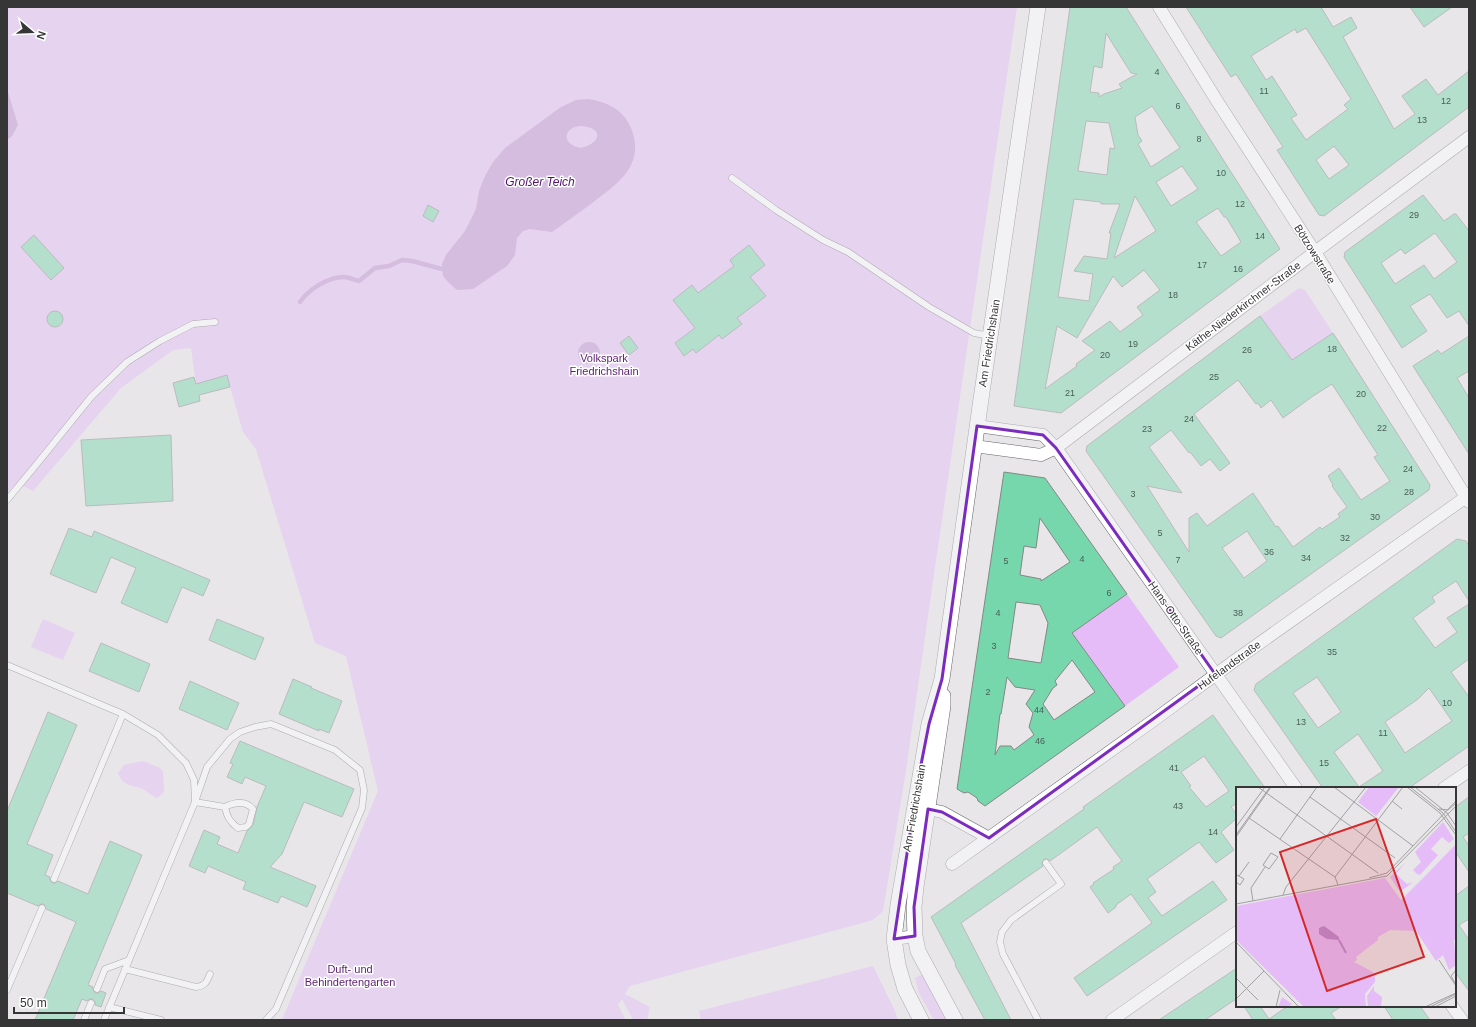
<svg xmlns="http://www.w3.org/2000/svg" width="1476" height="1027" font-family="Helvetica,sans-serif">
	<rect width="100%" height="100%" fill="#e8e6e9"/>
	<path fill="#e5bcf7" d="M7 7H1017L932 588 906 770 883 911 873 920 630 986 625 994 650 1007 647 1020H633L622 999 618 1005 626 1020H282L378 791 346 656 315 643 256 449 243 432 227 376 196 384 191 348 173 350 121 388 33 491 17 483 7 492Z
		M1299 288 1305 290 1333 333 1292 360 1260 316Z
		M1127 594 1179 667 1125 706 1072 633Z
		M43 619 75 633 63 660 31 647Z
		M143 761 160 768 163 771 164 792 157 798C153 796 150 794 146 791 135 784 123 788 118 773L124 765Z
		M873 966 895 1011 898 1020H701L699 1011Z
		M925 973 949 1020H934L919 993 915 978Z"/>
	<path fill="#bc8cd1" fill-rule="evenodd" d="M7 89 18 125 12 136 7 140Z
		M588 99C607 102 623 109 631 128 646 166 617 184 591 204 578 213 565 223 552 232L530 229 523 231 517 238 515 255 507 266 473 289 457 290 449 283 443 276 442 264 446 255 465 231 476 209 479 191 485 176 493 162 505 148 561 107 576 100ZM580 126C604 127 602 143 581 148 562 145 562 128 580 126Z
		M578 353a11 11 0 1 1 22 0a11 11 0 1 1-22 0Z"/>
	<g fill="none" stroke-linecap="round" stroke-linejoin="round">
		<path stroke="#bc8cd1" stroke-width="4.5" d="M300 302C309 289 328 277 344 277 349 277 354 280 359 281L375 268 389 266 402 260 412 261 442 269"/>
	</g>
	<path fill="#77d7ac" stroke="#838785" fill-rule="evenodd" d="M1070 7H1126L1280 249 1061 413 1014 406ZM1106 33 1131 73 1137 74 1119 84 1122 88 1104 94 1099 97V93L1090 92 1094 66 1102 68ZM1152 106 1180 148 1151 167 1138 144 1142 141 1138 135 1135 117ZM1086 121 1109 123 1115 149 1110 148 1107 175 1078 171ZM1182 166 1198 189 1171 206 1156 182ZM1135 196 1156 231 1114 258ZM1074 199 1101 202V204H1120L1109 233H1111L1107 259 1084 256 1074 271 1093 274 1089 301 1058 297ZM1218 208 1224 217H1226L1241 242 1221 256 1196 222ZM1144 270 1160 290 1137 307 1143 315 1120 332 1110 321 1082 341 1095 350 1076 364 1077 366 1045 389 1057 326 1077 338 1113 276 1122 287Z
		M1186 7H1321L1333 27 1351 17 1357 28 1343 37 1394 129 1415 114 1402 96 1426 79 1438 95 1469 71V107L1324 216 1319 215 1277 150 1283 147 1236 74 1231 77ZM1306 28 1351 99 1344 105 1348 109 1306 140 1291 118 1297 115 1272 76 1266 80 1251 56 1295 29 1297 33ZM1334 146 1349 165 1329 179 1316 160Z
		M1410 7H1452L1424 27Z
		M1423 195 1444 221 1454 214H1456L1469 231V326L1459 311 1447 318 1430 294 1410 306 1427 331 1402 348 1344 257 1345 252ZM1435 233 1457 262 1434 279 1424 265 1395 284 1381 263 1401 249 1405 254Z
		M428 205 439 211 433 222 423 216Z
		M34 235 64 268 51 280 21 247Z
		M749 245 765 265 750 277 766 296 737 318 742 324 722 339 719 335 696 353 693 349 684 356 675 343 695 328 673 300 692 285 698 293 734 266 730 260Z
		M47 319a8 8 0 1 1 16 0a8 8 0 1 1-16 0Z
		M1260 316 1292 360 1333 333 1430 485 1429 490 1221 638 1216 636 1086 451 1087 446ZM1238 380 1256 404 1258 403 1261 408 1271 400 1283 418 1313 396 1332 384 1378 455 1374 457 1390 481 1361 500 1339 468 1328 476 1333 485 1332 486 1347 507 1338 514 1340 517 1322 529 1320 527 1293 547 1278 526 1276 527 1253 493 1207 526 1197 513 1189 518V552L1147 486 1182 493 1149 447 1171 430 1189 453 1190 452 1201 466 1210 459 1220 471 1230 463 1194 414ZM1247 531 1267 561 1244 578 1222 548Z
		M629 336 638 348 629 355 620 343Z
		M1469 336V371L1457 378 1469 398V454L1413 366 1438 350 1441 354Z
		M227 375 230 387 199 395 200 401 179 407 173 383 194 377 196 384Z
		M171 435 173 501 86 506 81 440Z
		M1004 472 1045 478 1127 594 1072 633 1125 706 985 806 978 801 977 798 968 792 964 793 957 789ZM1040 518 1070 562 1041 581V579L1020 575 1024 546 1036 548ZM1016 602 1040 605 1048 623 1041 663 1008 658ZM1072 660 1095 692 1054 720 1043 704 1053 688 1057 685 1055 681ZM1007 677 1015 687 1035 690 1026 704 1033 713 1029 727 1034 735 1014 750 1011 746H1000L995 755 1000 714H1001Z
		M69 528 92 537 94 531 210 580 203 596 182 587 167 623 121 603 136 568 111 557 96 593 50 574Z
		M1457 539 1466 541 1469 546V601L1456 581 1432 597 1435 602 1413 618 1435 648 1457 632 1447 618 1469 604V659L1451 672 1469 697V746L1409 788H1323L1254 690 1256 684ZM1317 677 1341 712 1318 728 1293 693ZM1429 688 1452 721 1405 753 1385 722 1418 699ZM1358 734 1383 771 1359 787 1334 752Z
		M217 619 264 638 255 660 209 640Z
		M101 643 150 664 139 692 89 671Z
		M293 679 312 687 311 688 342 701 329 733 319 729V731L279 714Z
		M190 681 239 703 227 730 179 709Z
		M48 712 77 725 27 844 53 855 45 875 50 877V880L52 883H55L58 881 88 894 110 841 142 855 88 985 93 987V990L95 993H98L101 991 106 993 101 1007 95 1005V1002L93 999H90L87 1001 82 999 73 1020H35L76 922 46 909 44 904H41L38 906 7 893V811Z
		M1213 715 1265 788H1237V803L1231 807 1237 815V818L1221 832 1234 850 1216 863 1199 842 1147 879 1156 892 1148 898 1162 916 1213 881 1227 900 1087 996 1074 978 1152 923 1131 894 1116 905V907L1108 913 1090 887 1094 884 1093 883 1114 869 1113 867 1122 861 1097 827 1050 861 1047 859H1044L1042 863 1043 866 961 923 1011 1020H985L955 965 956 964 931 917 1084 809 1083 807ZM1204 756 1229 791 1206 807 1189 787 1191 786 1181 772Z
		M240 741 354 789 342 817 304 802 282 854 270 867 316 886 307 907 281 896 278 903 243 889 246 882 208 866 205 873 189 866 204 830 220 837 217 844 238 853 247 831 253 825 257 807 266 786 245 777 242 784 227 777 233 764 230 763Z
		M1469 797V833L1463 837 1469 846V872L1455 851V807Z
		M1469 886V919L1459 925 1469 940V991L1455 972V896Z
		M1237 968V999L1233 1001 1205 1020H1159Z
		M1244 1006H1260L1269 1019 1288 1006H1342L1331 1013 1336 1020H1253Z
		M1384 1006H1420L1430 1020H1393Z"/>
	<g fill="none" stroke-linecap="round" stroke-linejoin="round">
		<g stroke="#656466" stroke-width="7">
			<path id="service" d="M732 178 776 210 823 240 848 252 929 307 974 333 990 336
				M7 500 36 465 91 397 127 362 160 341 193 324 215 322
				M7 665 123 714 158 735 186 763 194 780 195 802 104 1020
				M225 807C235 802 245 800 253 809L249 824 246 827 238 828C230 822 227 817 225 807L195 802 207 767 230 739 240 732 255 727 271 724 335 750 360 770 364 790 362 808 276 1009 266 1020
				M54 879 123 714
				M125 969 196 987C205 986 207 982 210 974
				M97 989 105 969 129 960
				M7 990 42 908
				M109 1007 161 1020
				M84 1020 91 1003
				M1038 1020 1003 954 1000 942 1002 932 1011 920 1061 884 1046 863"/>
		</g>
		<g stroke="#656466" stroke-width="13">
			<path id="minor" d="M1159 7 1217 101 1315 252 1469 502
				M977 426 1043 435 1056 448 1296 788
				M974 446 1041 455 1056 448 1315 252 1469 137
				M1444 788 1469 771
				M928 809 942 812 989 838
				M952 864 1154 720 1230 664 1469 495
				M894 939 915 936
				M1452 1006 1462 1020
				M1112 1020 1237 932"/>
		</g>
		<g stroke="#656466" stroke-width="16">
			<path id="tertiary" d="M943 696V706L916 887 914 907 915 936 918 951 955 1020
				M921 1020 905 989 898 965 894 939 898 905 929 724 942 679 980 406 1038 7"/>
		</g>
		<use href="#service" stroke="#fff" stroke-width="6"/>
		<use href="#minor" stroke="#fff" stroke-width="12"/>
		<use href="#tertiary" stroke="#fff" stroke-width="15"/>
	</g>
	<path d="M0 0H1476V1027H0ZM977 426 1043 435 1056 448 1215 674 989 838 942 812 928 809 914 907 915 936 894 939 919 775 929 724 942 679Z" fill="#e8e6e9" fill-opacity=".55" fill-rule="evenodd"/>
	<path fill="none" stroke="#7b2cbf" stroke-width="3" stroke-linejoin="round" d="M977 426 1043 435 1056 448 1215 674 989 838 942 812 928 809 914 907 915 936 894 939 919 775 929 724 942 679Z"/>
	<g text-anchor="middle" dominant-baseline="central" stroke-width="3" stroke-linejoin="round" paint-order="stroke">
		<g font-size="9" fill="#475e54">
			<text x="1157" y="72">4</text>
			<text x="1264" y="91">11</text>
			<text x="1446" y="101">12</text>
			<text x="1178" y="106">6</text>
			<text x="1422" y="120">13</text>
			<text x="1199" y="139">8</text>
			<text x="1221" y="173">10</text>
			<text x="1240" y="204">12</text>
			<text x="1414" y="215">29</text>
			<text x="1260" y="236">14</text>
			<text x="1202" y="265">17</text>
			<text x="1238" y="269">16</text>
			<text x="1173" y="295">18</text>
			<text x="1133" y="344">19</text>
			<text x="1332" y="349">18</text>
			<text x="1247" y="350">26</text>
			<text x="1105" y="355">20</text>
			<text x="1214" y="377">25</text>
			<text x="1070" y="393">21</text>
			<text x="1361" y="394">20</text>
			<text x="1189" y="419">24</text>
			<text x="1382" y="428">22</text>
			<text x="1147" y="429">23</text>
			<text x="1408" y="469">24</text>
			<text x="1409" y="492">28</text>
			<text x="1133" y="494">3</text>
			<text x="1375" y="517">30</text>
			<text x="1160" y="533">5</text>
			<text x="1345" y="538">32</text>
			<text x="1269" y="552">36</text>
			<text x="1306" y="558">34</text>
			<text x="1082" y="559">4</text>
			<text x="1178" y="560">7</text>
			<text x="1006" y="561">5</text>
			<text x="1109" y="593">6</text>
			<text x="998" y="613">4</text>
			<text x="1238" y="613">38</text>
			<text x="994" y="646">3</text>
			<text x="1332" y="652">35</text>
			<text x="988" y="692">2</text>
			<text x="1447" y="703">10</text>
			<text x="1039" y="710">44</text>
			<text x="1301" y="722">13</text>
			<text x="1383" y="733">11</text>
			<text x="1040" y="741">46</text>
			<text x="1324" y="763">15</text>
			<text x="1174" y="768">41</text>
			<text x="1178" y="806">43</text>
			<text x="1213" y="832">14</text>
		</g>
		<g font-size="11" fill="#373637" stroke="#fff">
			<text transform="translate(1315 254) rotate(58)">Bötzowstraße</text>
			<text transform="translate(1243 306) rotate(-37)">Käthe-Niederkirchner-Straße</text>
			<text transform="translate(989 343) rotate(-81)">Am Friedrichshain</text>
			<text transform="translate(1176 618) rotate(55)">Hans-Otto-Straße</text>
			<text transform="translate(1229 665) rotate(-36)">Hufelandstraße</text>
			<text transform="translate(914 808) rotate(-80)">Am Friedrichshain</text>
		</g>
		<g font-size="11" fill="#5b1e71" stroke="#fff">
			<text x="604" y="358">Volkspark<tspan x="604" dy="13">Friedrichshain</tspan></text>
			<text x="350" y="969">Duft- und<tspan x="350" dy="13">Behindertengarten</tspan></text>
		</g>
		<g font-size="12" font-style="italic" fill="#511367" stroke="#fff">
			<text x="540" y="182">Großer Teich</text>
		</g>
	</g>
	<g transform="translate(1236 787)">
		<rect width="220" height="220" fill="#e8e6e9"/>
		<path d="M133 0H163L140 29 122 15ZM207 35 218 52 213 56 206 50 195 62 202 68 184 88 181 87 177 83 185 75 179 65ZM220 57V152L218 153 220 178 213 183 207 168 200 174 180 144 154 143 142 150V153L120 170 121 173 118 175 137 185 139 190V195L129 207 130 220H68L0 153V119L149 91 165 113 192 85 166 113ZM169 76 160 87 171 97 177 95 164 105 154 90ZM138 199V204L146 210 145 220H132L131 209ZM46 210 56 217 52 220H42Z" fill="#e5bcf7"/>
		<path d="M88 139 103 150V153L91 152 83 147V141Z" fill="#bc8cd1"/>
		<path fill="none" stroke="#bc8cd1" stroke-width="2" d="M103 153 110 166"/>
		<path fill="none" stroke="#a1a0a2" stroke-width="1" d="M22 0 142 86M98 0 177 59M171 0 204 26 220 48M174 0 207 26 220 45M179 0 211 26 220 39M74 10 159 71M156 14 166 22M203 22 212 23 220 16M13 31 99 90 102 98M0 40 29 0M0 48 34 0M0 50 35 0M44 52 81 0M35 66 42 70 33 82 27 78ZM3 89 13 75M0 90 1 88 8 92 4 98 0 95M99 90 167 0M133 91 151 86 220 14M47 108 50 100 130 0M17 114 15 101 29 80M0 117 151 89 220 19M0 155 59 216M203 173 220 199M220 183 215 189 220 198M0 191 22 213M49 206 63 220M0 212 28 184M40 220 44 203M189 220 220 206M194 220 220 207M199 220 220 209"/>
		<path fill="#d62828" fill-opacity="0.15" stroke="#d62828" stroke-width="2" d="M140 32 188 170 91 204 44 65Z"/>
		<rect width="220" height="220" fill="none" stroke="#373637" stroke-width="2"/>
	</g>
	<rect width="1476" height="1027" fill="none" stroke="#373637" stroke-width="16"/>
	<g transform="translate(32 32) rotate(109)" stroke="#ffffff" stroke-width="3" paint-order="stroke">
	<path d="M0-3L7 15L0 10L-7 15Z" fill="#373637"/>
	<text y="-6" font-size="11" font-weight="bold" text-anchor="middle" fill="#373637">N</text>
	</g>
	<path d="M14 1007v6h110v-6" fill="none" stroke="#373637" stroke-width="2"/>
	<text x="20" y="1007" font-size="12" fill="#373637" stroke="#ffffff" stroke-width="3" paint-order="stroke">50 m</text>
</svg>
